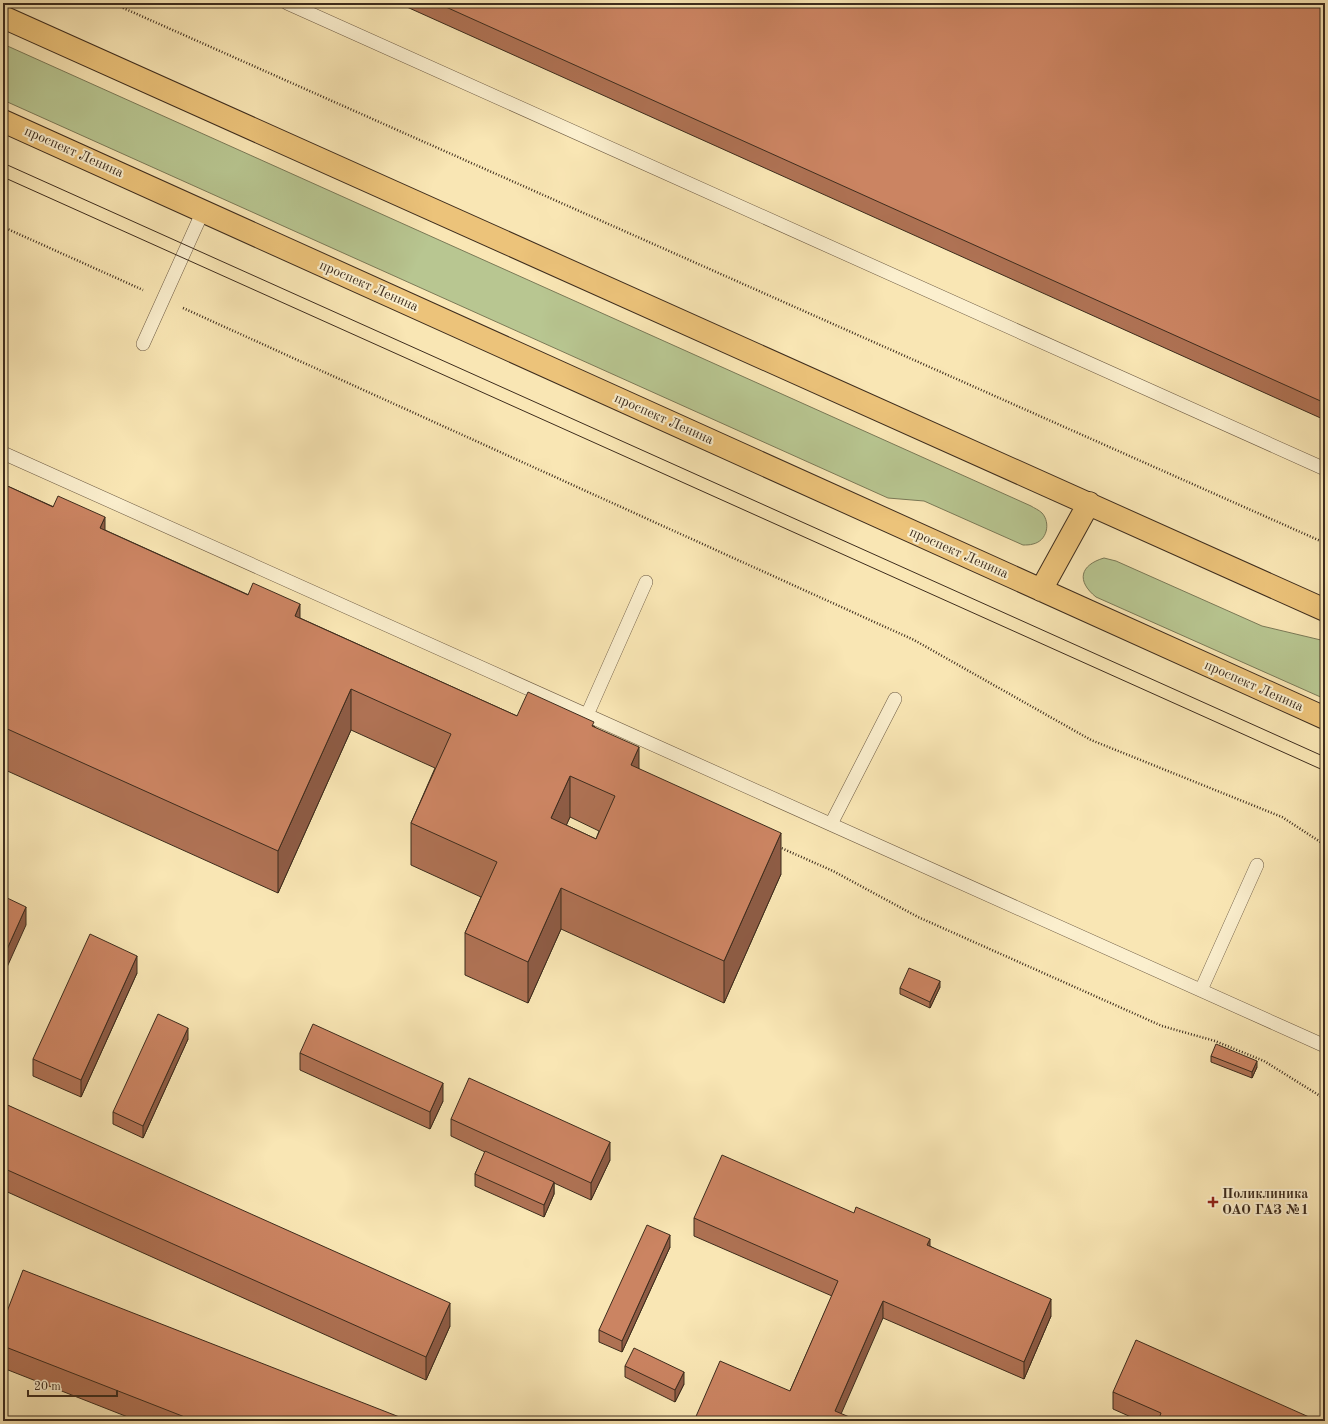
<svg xmlns="http://www.w3.org/2000/svg" width="1328" height="1424" font-family="'Old Standard TT',serif">
	<rect width="100%" height="100%" fill="#f9e6b4"/>
	<filter id="stains"><feTurbulence type="fractalNoise" baseFrequency=".005" numOctaves="4"/><feColorMatrix values="0 0 0 0 .2 0 0 0 0 .09 0 0 0 0 .02 0 0 0 .5 -.17"/></filter>
	<radialGradient id="worn" r=".72"><stop offset=".6" stop-color="#630" stop-opacity="0"/><stop offset="1" stop-color="#630" stop-opacity=".3"/></radialGradient>
	<path fill="#b8c691" stroke="#7a7957" d="M3 44 1031 506C1034 508 1039 510 1042 513 1051 523 1047 541 1033 544 1030 545 1026 545 1023 545L924 501 888 498 3 100Z
		M1104 558 1116 561 1262 626 1325 641V699L1096 597C1076 581 1080 565 1104 558Z"/>
	<g fill="none" stroke-linecap="round" stroke-linejoin="round">
		<g stroke="#6c5a43" stroke-width="14">
			<path id="service" d="M287 3 1325 469
				M143 344 203 211
				M3 453 1325 1046
				M587 715 646 582
				M831 824 895 699
				M1201 990 1257 865"/>
		</g>
		<g stroke="#3d2c1d" stroke-width="24">
			<path id="primary" d="M3 17 1325 610
				M3 121 1325 718
				M1041 590 1089 503"/>
		</g>
		<path stroke="#3d2c1d" stroke-width="2.5" stroke-dasharray="1 2" stroke-linecap="butt" d="M112 3 1325 543
			M3 227 143 290
			M183 308 914 640 1091 740 1282 817 1325 845
			M779 847 833 871 918 917 1162 1026 1215 1041 1264 1061 1325 1099"/>
		<use href="#service" stroke="#fbefce" stroke-width="13"/>
		<use href="#primary" stroke="#ecc37a" stroke-width="22"/>
		<path stroke="#3d2c1d" stroke-width="1" d="M3 163 1325 757
			M3 177 1325 771"/>
	</g>
	<path fill="#af7254" stroke="#3d2c1d" fill-rule="evenodd" d="M398 3H1325V420Z
		M3 484 517 716 594 726 639 769 781 874 724 1003 561 929 528 1003 465 975V933L481 897 411 865V823L435 768 351 730 278 893 3 769ZM570 817 599 831 596 839 566 825Z
		M137 973 81 1097 33 1076V1059Z
		M940 987 930 1008 900 994V988Z
		M188 1039 143 1138 113 1124V1112Z
		M300 1053 443 1101 430 1129 300 1070Z
		M1211 1056 1257 1067 1252 1078 1211 1062Z
		M3 1103 450 1326 426 1380 3 1190Z
		M451 1119 610 1160 591 1200 554 1183V1194L544 1217 475 1186V1174L485 1152 451 1136Z
		M694 1218 930 1246 1051 1316 1024 1379 883 1318 790 1391 832 1296 694 1236Z
		M670 1247 622 1352 599 1342V1330Z
		M3 1322 402 1421H138L3 1368Z
		M625 1366 684 1384 675 1402 625 1377Z
		M1113 1392 1318 1421H1140L1113 1409Z"/>
	<path fill="#8e5c45" stroke="#3d2c1d" d="M105 517V559L100 528Z
		M300 604V645L295 616Z
		M351 689V730L278 893V851Z
		M639 747V788L631 765Z
		M570 776V817L551 860V818Z
		M781 833V874L724 1003V961Z
		M561 888V929L528 1003V962Z
		M26 907V925L3 976V958Z
		M137 956V973L81 1097V1080Z
		M940 981V987L930 1008V1002Z
		M188 1028V1039L143 1138V1126Z
		M1257 1061V1067L1252 1078V1072Z
		M443 1083V1101L430 1129V1112Z
		M610 1142V1160L591 1200V1183Z
		M554 1182V1194L544 1217V1205Z
		M670 1235V1247L622 1352V1341Z
		M930 1239V1256L927 1245Z
		M1051 1299V1316L1024 1379V1362Z
		M883 1301V1318L838 1421 835 1411Z
		M450 1303V1326L426 1380V1357Z
		M684 1372V1384L675 1402V1390Z"/>
	<path fill="#cb8462" stroke="#3d2c1d" fill-rule="evenodd" d="M437 3H1325V403Z
		M3 484 53 507 58 496 105 517 100 528 248 595 253 583 300 604 295 616 517 716 528 692 594 722 592 726 639 747 631 765 781 833 724 961 561 888 528 962 465 933 497 862 411 823 451 734 351 689 278 851 3 727ZM570 776 615 796 596 839 551 818Z
		M3 896 26 907 3 958Z
		M90 934 137 956 81 1080 33 1059Z
		M909 968 940 981 930 1002 900 988Z
		M158 1014 188 1028 143 1126 113 1112Z
		M313 1024 443 1083 430 1112 300 1053Z
		M1216 1044 1257 1061 1252 1072 1211 1056Z
		M469 1078 610 1142 591 1183 451 1119Z
		M3 1103 450 1303 426 1357 3 1168Z
		M485 1151 554 1182 544 1205 475 1174Z
		M722 1155 854 1213 856 1207 930 1239 927 1245 1051 1299 1024 1362 883 1301 835 1411 859 1421H694L720 1361 790 1391 838 1281 694 1218Z
		M647 1225 670 1235 622 1341 599 1330Z
		M23 1270 402 1418 401 1421H195L3 1346V1322Z
		M1136 1340 1318 1421H1158L1161 1413 1113 1392Z
		M634 1348 684 1372 675 1390 625 1366Z"/>
	<path fill="#8f2418" stroke="#fbefce" stroke-width="1.5" d="M1211 1196h4v4h4v4h-4v4h-4v-4h-4v-4h4z"/>
	<g text-anchor="middle" dominant-baseline="central" stroke-width="4" stroke-linejoin="round" paint-order="stroke">
		<g font-size="14" fill="#3d2c1d" stroke="#fbefce">
			<text transform="translate(74 152) rotate(24)">проспект Ленина</text>
			<text transform="translate(369 286) rotate(24)">проспект Ленина</text>
			<text transform="translate(664 419) rotate(24)">проспект Ленина</text>
			<text transform="translate(959 553) rotate(24)">проспект Ленина</text>
			<text transform="translate(1254 686) rotate(24)">проспект Ленина</text>
		</g>
		<g font-size="14" font-weight="bold" fill="#3d2c1d" stroke="#fbefce" text-anchor="start">
			<text x="1222" y="1194">Поликлиника<tspan x="1222" dy="16">ОАО ГАЗ №1</tspan></text>
		</g>
	</g>
	<rect width="1328" height="1424" fill="none" stroke="#f9e6b4" stroke-width="16"/>
	<rect x="4" y="4" width="1320" height="1416" fill="none" stroke="#3d2c1d" stroke-width="2"/>
	<rect x="8" y="8" width="1312" height="1408" fill="none" stroke="#3d2c1d"/>
	<path d="M28 1390v6h89v-6" fill="none" stroke="#3d2c1d" stroke-width="2"/>
	<text x="34" y="1390" font-size="12" fill="#3d2c1d" stroke="#fbefce" stroke-width="3" paint-order="stroke">20 m</text>
	<rect width="100%" height="100%" filter="url(#stains)"/>
	<rect width="100%" height="100%" fill="url(#worn)"/>
</svg>
